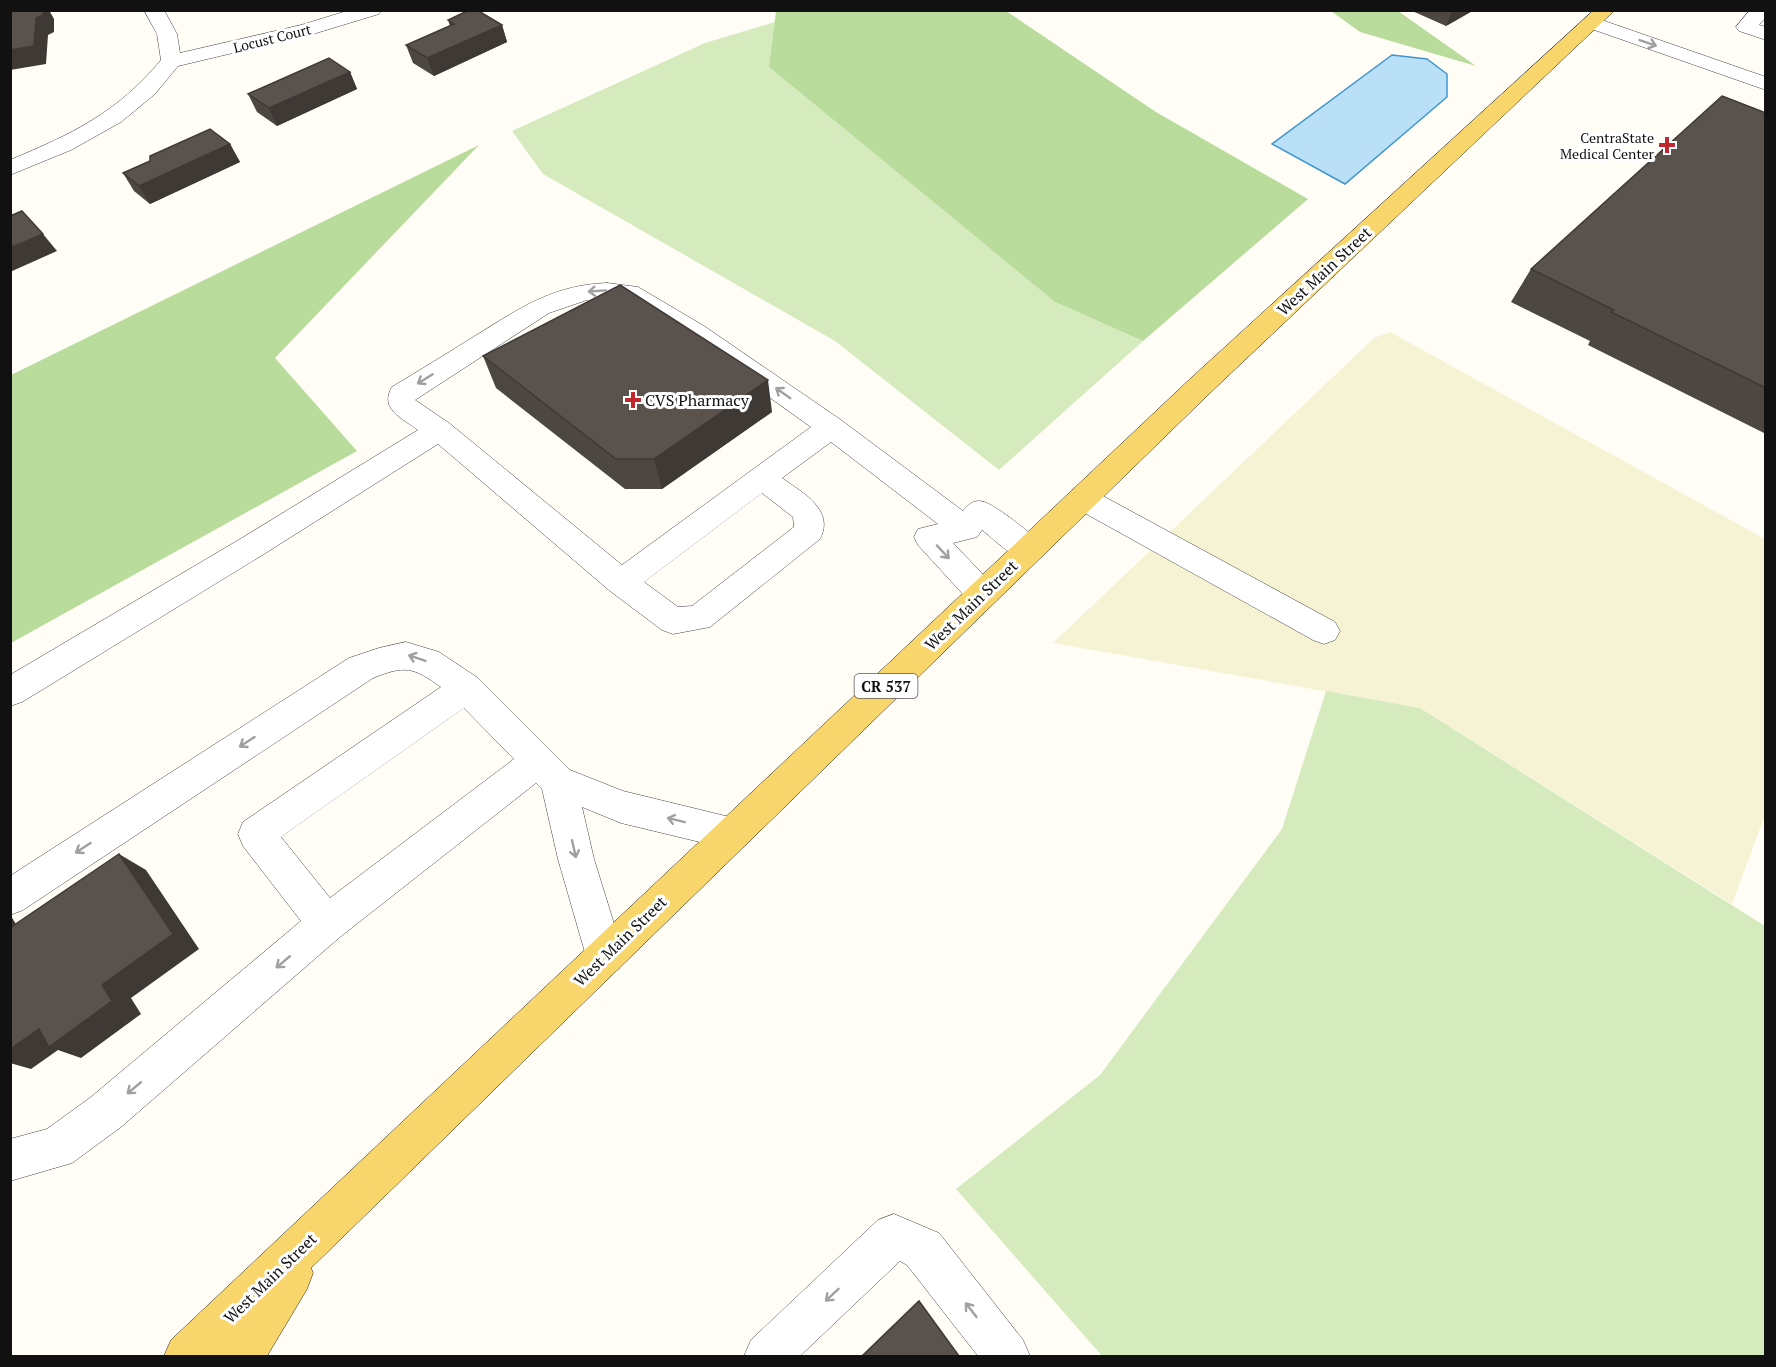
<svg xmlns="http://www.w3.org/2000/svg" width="1776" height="1367" font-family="'PT Serif',serif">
	<rect width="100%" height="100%" fill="#fffdf5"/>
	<path fill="#f6f3d4" d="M1390 332 1765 539V815L1732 904 1420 708 1053 643 1374 338Z"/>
	<path fill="#d5ebbd" d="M775 22 769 67 1055 302 1143 341 999 470 835 341 543 174 512 131 705 43Z
		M1326 691 1420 708 1765 926V1356H1102L956 1189 1100 1075 1282 829Z"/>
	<path fill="#b9dc9c" d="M776 11H1006L1156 112 1308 199 1143 341 1055 302 769 67Z
		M1331 11H1398L1476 66 1360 32Z
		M479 145 275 358 357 451 11 643V375Z"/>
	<path fill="#b9e0f7" stroke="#3f96cf" stroke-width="1.5" d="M1392 55 1427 59 1447 74V97L1345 184 1272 144Z"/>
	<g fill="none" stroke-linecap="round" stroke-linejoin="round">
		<g stroke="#444" stroke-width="1">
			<path id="minor" d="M144 10H164L177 34 180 53 301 25 350 10H381L379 14 313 34 178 66 155 94 121 122 71 150 10 175V160C72 134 117 113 161 60L157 34Z
				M1750 10H1766V17L1759 25 1766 27V40L1739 31 1736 27Z
				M1593 17 1766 77V90L1586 27 1583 23 1586 19Z
				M607 283 638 287 704 326 841 420 963 511C967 506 972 501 979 501 993 501 1027 532 1040 541L1044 549 1040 557C1017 565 999 543 982 530L977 537 953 543 993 585 998 594 993 603 982 607 971 603 918 545 914 537 918 529 938 524 831 442 782 478C803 493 835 510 820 539L710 627 673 634 662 630 610 591 438 444 264 554 22 702 10 706V675L242 538 418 430C402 418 379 409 392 387 420 370 448 353 475 336 520 308 553 285 607 283ZM607 299 623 301 686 338 811 427 622 565 449 423 415 400 549 313 587 300ZM762 493 793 517 794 527 692 606 678 607 644 582Z
				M1082 487 1092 490 1335 622 1340 631 1335 640 1324 644 1313 640 1072 506 1067 498 1072 490Z
				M406 642 439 652 478 678 570 770 623 791 746 821 751 833 746 845 733 850 621 823 582 807 594 859 624 956 619 969 605 975 591 969 586 956 558 859 542 789 536 783 340 937 121 1127 72 1163 10 1181V1139L47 1129 91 1097 301 921 243 846 238 834 243 822 441 687C413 667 405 665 373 678L23 910 10 915V876L349 658 379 648ZM464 708 514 759 330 898 281 837Z
				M894 1214 939 1233 1023 1340 1030 1356H978L907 1265 900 1261 800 1356H744L751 1340 878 1220Z"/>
		</g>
		<g stroke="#222" stroke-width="1">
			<path id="major" d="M1594 10H1615L1210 393 311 1268 313 1273 307 1289 267 1356H164L171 1340 1190 379Z"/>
		</g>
		<use href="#minor" fill="#fff" fill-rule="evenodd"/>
		<use href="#major" fill="#f9d66b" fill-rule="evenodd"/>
	</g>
	<path fill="#4d4742" d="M1410 10H1474L1446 26Z
		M448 20 502 25 507 42 434 76 413 63 406 45 450 26Z
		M350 72 357 89 277 126 257 112 248 94Z
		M1766 113V434L1588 345 1590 341 1511 302 1531 269Z
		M230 144 240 162 150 204 134 191 123 173Z
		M483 356 772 412 662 489H625L496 388Z"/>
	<path fill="#3f3936" d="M43 10H49L54 19V32L48 35 46 64 10 70V50Z
		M1453 10H1474L1446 26Z
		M502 25 507 42 434 76 427 58Z
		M350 72 357 89 277 126 269 108Z
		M230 144 240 162 150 204 139 186Z
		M43 234 57 251 10 272V248Z
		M768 380 772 412 662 489 654 459Z
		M119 854 146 870 199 949 131 998 141 1014 81 1058 58 1050 31 1069 10 1063V1049L102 985Z
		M10 914 31 950 10 940Z"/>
	<path fill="#5a524d" stroke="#3f3936" stroke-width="1.5" d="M10 10H43V15L36 18 34 46 10 50Z
		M469 10H477L502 25 427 58 406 45 454 24 448 20Z
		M329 58 350 72 269 108 248 94Z
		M1722 96 1766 113V388L1611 312 1614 310 1531 269Z
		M210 129 230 144 139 186 123 173 150 161V156Z
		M22 211 43 234 10 248V216Z
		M620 285 768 380 654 459H616L483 356Z
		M119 854 173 934 102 985 112 1001 49 1047 39 1029 10 1049V928Z
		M919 1301 959 1356H862Z"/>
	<defs><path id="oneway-shaft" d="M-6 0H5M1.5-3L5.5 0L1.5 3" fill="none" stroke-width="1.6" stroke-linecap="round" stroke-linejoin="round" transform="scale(1.5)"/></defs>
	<g stroke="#a0a0a0">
		<use href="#oneway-shaft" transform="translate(1648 43) rotate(19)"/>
		<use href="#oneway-shaft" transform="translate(597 291) rotate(176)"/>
		<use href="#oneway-shaft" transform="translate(425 379) rotate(148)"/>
		<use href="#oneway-shaft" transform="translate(783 393) rotate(-145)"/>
		<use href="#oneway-shaft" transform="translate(943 552) rotate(47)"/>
		<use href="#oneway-shaft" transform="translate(417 658) rotate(-161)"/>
		<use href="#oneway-shaft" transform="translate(247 742) rotate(147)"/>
		<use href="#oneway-shaft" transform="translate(676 820) rotate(-166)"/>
		<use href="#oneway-shaft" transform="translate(83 848) rotate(147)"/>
		<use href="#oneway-shaft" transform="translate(574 849) rotate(77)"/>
		<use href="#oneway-shaft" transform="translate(283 962) rotate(140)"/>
		<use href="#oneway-shaft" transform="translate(134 1088) rotate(140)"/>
		<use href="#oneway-shaft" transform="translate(832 1295) rotate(137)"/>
		<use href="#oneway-shaft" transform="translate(971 1310) rotate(-128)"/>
	</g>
	<g fill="#c4262e" stroke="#fff" stroke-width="2">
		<path d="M1664 136h6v6h6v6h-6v6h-6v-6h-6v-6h6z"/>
		<path d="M630 391h6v6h6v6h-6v6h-6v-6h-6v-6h6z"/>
	</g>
	<g text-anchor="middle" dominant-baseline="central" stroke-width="6" stroke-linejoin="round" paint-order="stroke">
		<g font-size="14" fill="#111" stroke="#fff">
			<text transform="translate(272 38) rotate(-14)">Locust Court</text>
		</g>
		<g font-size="14" fill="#111" stroke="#fff" text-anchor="end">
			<text x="1654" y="137">CentraState<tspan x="1654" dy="16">Medical Center</tspan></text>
		</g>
		<rect fill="#fff" stroke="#585858" stroke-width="1.5" x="854.5" y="674" width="63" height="24" rx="4.5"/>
		<g font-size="15" font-weight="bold" fill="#111">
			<text x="886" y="686">CR 537</text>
		</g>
		<g font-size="16" fill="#111" stroke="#fff">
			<text transform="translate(1324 271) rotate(-43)">West Main Street</text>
			<text transform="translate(971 605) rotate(-44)">West Main Street</text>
			<text transform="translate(620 941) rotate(-44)">West Main Street</text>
			<text transform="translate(270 1278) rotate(-44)">West Main Street</text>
		</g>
		<g font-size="16" fill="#111" stroke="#fff" text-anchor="start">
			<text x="645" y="400">CVS Pharmacy</text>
		</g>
	</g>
	<rect width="1776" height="1367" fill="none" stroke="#111111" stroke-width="24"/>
</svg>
